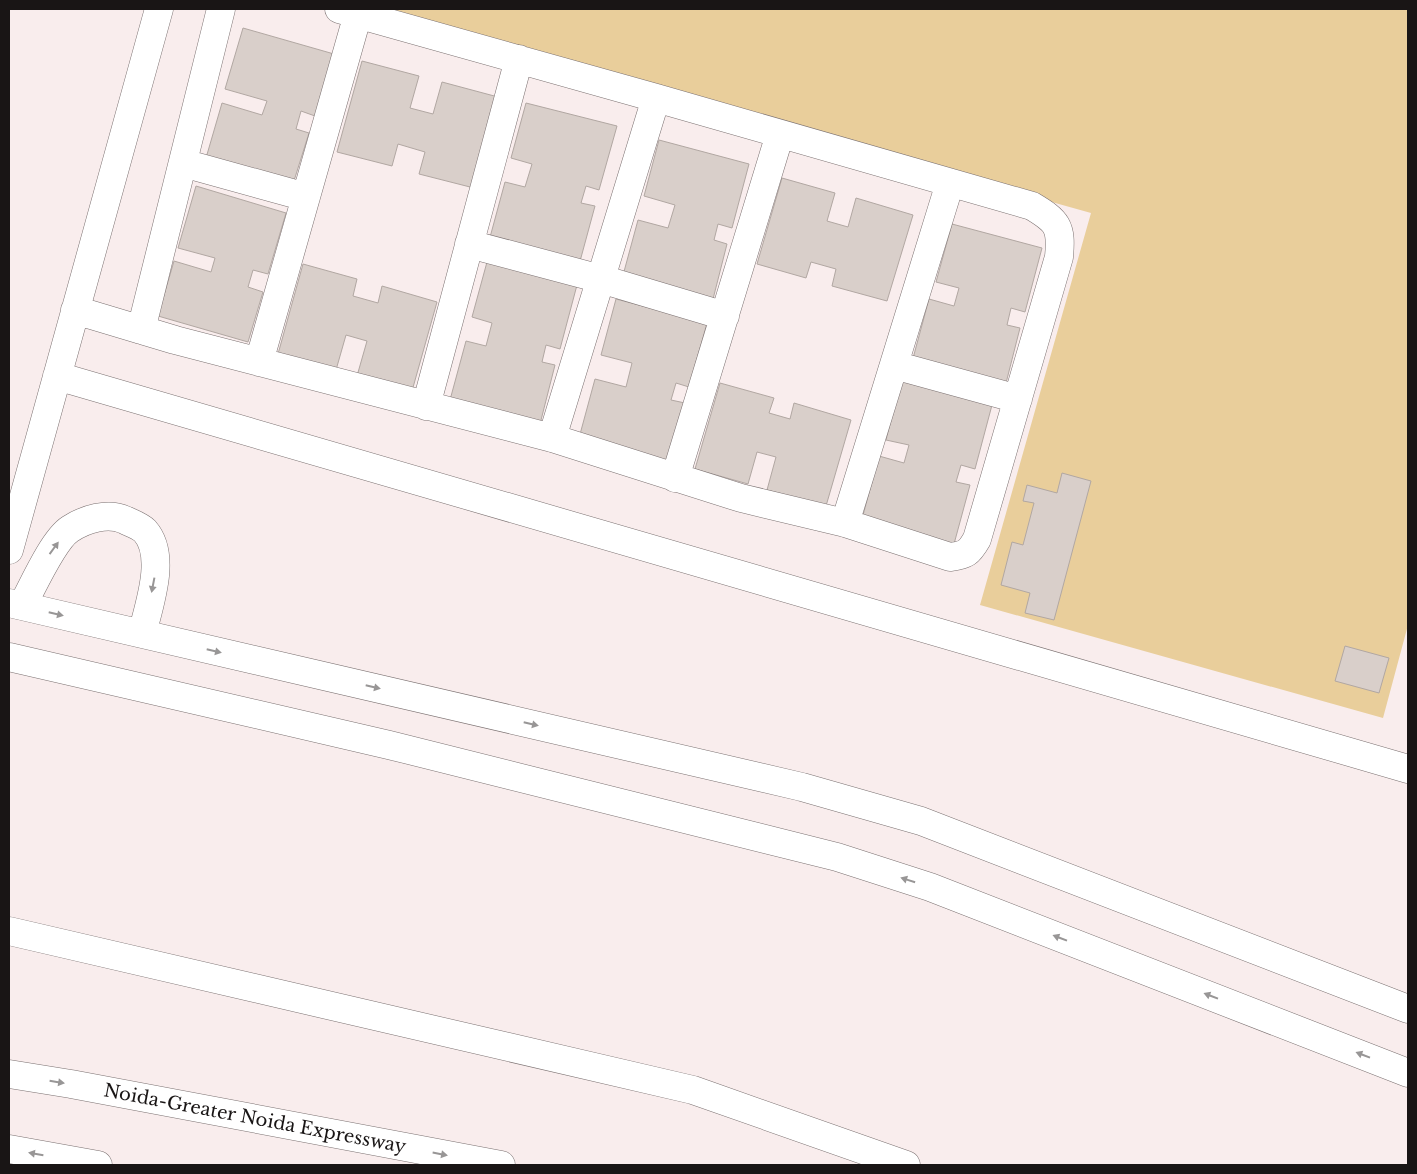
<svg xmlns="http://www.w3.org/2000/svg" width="1417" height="1174" font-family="'Libre Baskerville',serif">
	<rect width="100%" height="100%" fill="#f9eded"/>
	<path fill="#e9ce9b" d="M364 9H1408V625L1383 718 980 605 1091 213Z"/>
	<path fill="#d9cfca" stroke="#b1a7a2" d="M243 28 334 54 315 116 301 111 296 129 309 133 293 184 206 158 222 103 262 115 267 101 225 89Z
		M362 61 419 76 410 108 433 114 442 82 498 97 474 188 419 174 425 152 398 144 392 166 337 152Z
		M526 103 617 126 599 190 586 186 581 203 595 206 579 265 489 241 505 182 525 187 532 164 511 158Z
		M659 140 749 164 732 228 718 224 714 240 727 244 712 303 622 279 638 220 668 228 675 205 644 196Z
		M782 178 835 193 827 221 848 227 856 198 913 215 887 301 832 286 836 269 811 262 806 278 757 264Z
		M196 186 286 213 268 274 253 270 248 287 263 292 248 342 158 316 174 261 211 272 215 258 178 248Z
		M952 224 1042 248 1025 312 1011 308 1007 325 1020 328 1005 387 912 362 929 299 954 306 959 288 936 282Z
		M487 262 577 285 560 349 546 345 542 362 555 365 540 424 450 400 466 341 486 346 492 323 472 317Z
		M303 264 357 279 353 296 378 303 382 286 437 302 412 391 357 376 367 341 346 335 336 370 278 354Z
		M616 299 707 323 689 387 676 383 671 400 685 403 669 462 579 438 595 379 626 387 632 363 601 355Z
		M901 381 992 405 975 469 961 465 956 482 970 485 954 544 862 519 879 456 904 463 909 445 886 440Z
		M720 383 774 398 769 413 790 419 794 403 851 420 826 506 767 490 776 457 757 452 748 484 695 469Z
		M1062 473 1091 481 1054 620 1025 613 1030 593 1001 585 1012 542 1023 545 1034 503 1023 501 1027 485 1057 493Z
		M1345 646 1389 658 1379 693 1335 681Z"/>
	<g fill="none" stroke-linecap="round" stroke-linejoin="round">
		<g stroke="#7b7171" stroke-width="29">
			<path id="minor" d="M183 163 306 197
				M469 244 601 279 725 316
				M75 310 175 340 552 438 741 498 845 523 950 557C966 555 969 553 977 539L1059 257C1062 226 1057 221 1032 206L656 98 339 9
				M141 330 221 9
				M259 362 358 14
				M894 365 1018 399
				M57 376 1408 769
				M426 406 519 59
				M552 438 656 98
				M675 478 780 134
				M845 523 950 183
				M9 550 159 9
				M9 603 802 787 921 821 1408 1009
				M22 606C33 586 53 540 70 529 85 519 108 512 125 520 131 523 140 526 145 531 167 556 149 605 142 634
				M9 657 389 745 837 857 930 887 1408 1073
				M9 931 693 1090 906 1165"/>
		</g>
		<g stroke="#7b7171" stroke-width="29">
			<g id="highway">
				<path id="s1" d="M9 1074 71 1084 501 1165"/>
				<path d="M9 1149 98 1165"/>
			</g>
		</g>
		<use href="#minor" stroke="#fff" stroke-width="28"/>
		<use href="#highway" stroke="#fff" stroke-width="28"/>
	</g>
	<defs><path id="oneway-solid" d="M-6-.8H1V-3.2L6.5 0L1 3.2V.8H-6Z" transform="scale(1.25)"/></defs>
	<g fill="#989696">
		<use href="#oneway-solid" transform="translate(54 548) rotate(-54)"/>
		<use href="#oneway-solid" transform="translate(153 585) rotate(101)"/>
		<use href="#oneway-solid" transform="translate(56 614) rotate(13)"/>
		<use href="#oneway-solid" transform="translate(214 651) rotate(13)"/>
		<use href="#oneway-solid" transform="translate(373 687) rotate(13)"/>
		<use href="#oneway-solid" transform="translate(531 724) rotate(13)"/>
		<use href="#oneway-solid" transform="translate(908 880) rotate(-162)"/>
		<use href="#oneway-solid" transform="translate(1060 938) rotate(-159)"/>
		<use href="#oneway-solid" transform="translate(1211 996) rotate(-159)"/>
		<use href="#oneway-solid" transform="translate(1363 1055) rotate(-159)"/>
		<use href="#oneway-solid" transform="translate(57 1082) rotate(9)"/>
		<use href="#oneway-solid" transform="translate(36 1154) rotate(-170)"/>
		<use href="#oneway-solid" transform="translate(440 1154) rotate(11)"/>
	</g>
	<g text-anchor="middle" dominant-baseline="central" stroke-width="4.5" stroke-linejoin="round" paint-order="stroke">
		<g font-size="18" fill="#191515" stroke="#f9eded">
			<text stroke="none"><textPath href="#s1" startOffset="250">Noida-Greater Noida Expressway</textPath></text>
		</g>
	</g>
	<rect width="1417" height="1174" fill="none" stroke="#191515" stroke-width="20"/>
</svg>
